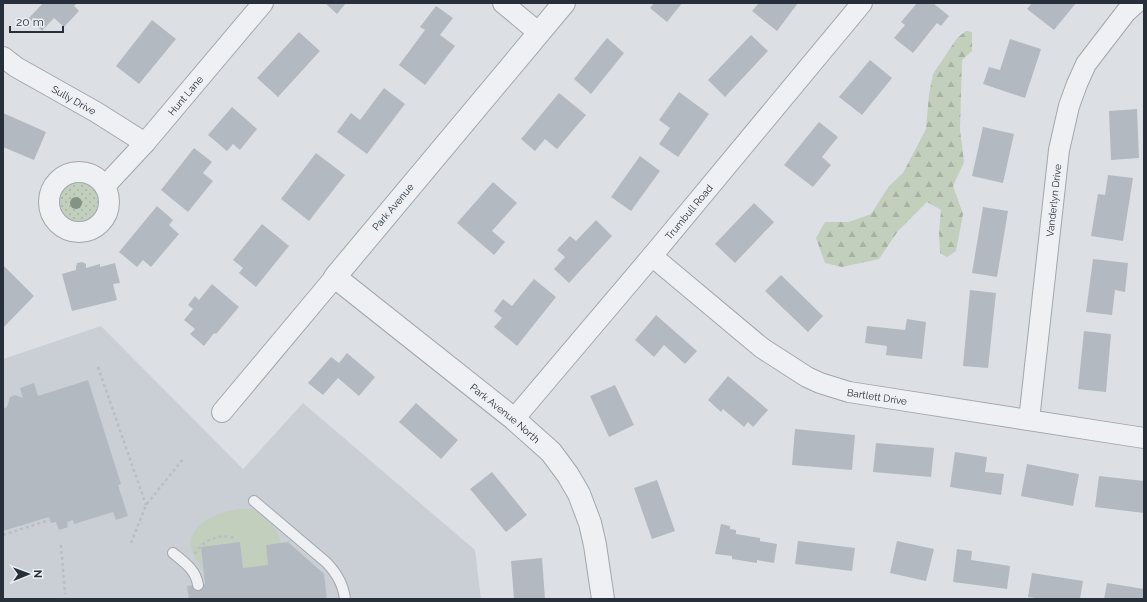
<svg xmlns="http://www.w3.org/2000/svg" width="1147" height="602" font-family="Raleway,sans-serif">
	<defs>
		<pattern id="grass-dots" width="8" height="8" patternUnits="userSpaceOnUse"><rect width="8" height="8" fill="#c2cfbd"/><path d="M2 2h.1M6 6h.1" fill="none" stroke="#a7b2a3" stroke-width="1.8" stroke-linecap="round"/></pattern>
		<pattern id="forest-firs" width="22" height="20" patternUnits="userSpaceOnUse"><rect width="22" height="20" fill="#c2cfbd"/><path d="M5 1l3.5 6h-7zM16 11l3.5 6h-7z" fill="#a7b2a3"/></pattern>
	</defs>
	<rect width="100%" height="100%" fill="#dce0e5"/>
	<path fill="#cacfd6" d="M101 326 243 469 303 403 475 550 481 599H3V359Z"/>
	<path fill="url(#grass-dots)" d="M49 202a30 30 0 1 1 60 0a30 30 0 1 1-60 0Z"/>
	<path fill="url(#forest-firs)" d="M966 31 972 32V51L962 60 960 130 964 162 953 186 963 214 956 251 947 257 940 253 939 232 941 210 927 202 898 231 879 259 842 267 825 263 816 238 825 222H849L871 214 889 186 903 173 926 129 929 94 933 74 957 38Z"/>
	<path fill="#c2cfbd" d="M239 509C244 509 250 508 255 510 270 515 277 529 281 543L266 545 268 565 243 568 240 542 201 547 204 572C201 566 191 553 191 548 187 523 220 511 239 509Z"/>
	<path fill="#b3b9c1" d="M43 3H77L74 6 79 11 64 27 54 18 42 31 29 18Z
		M325 3H346L337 14Z
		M654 3H682L667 22 650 8Z
		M759 3H798L777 31 752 11Z
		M917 3H933L949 16 941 26 937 23 913 53 894 38 905 25 901 22Z
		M1032 3H1076L1054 30 1027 9Z
		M436 6 453 18 440 35 455 46 425 85 399 65 425 30 420 27Z
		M152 20 176 39 139 84 116 66Z
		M299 32 320 51 278 97 257 78Z
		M751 35 768 51 725 97 708 80Z
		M607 38 624 53 591 94 574 79Z
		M1010 39 1041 49 1025 98 983 84 989 67 1000 70Z
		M870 60 892 78 862 115 839 97Z
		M384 88 405 104 367 154 337 132 351 113 360 120Z
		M679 92 709 114 678 157 659 144 670 128 659 120Z
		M559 93 586 115 557 149 545 139 535 151 521 139Z
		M232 107 257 129 240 150 233 144 227 151 208 135Z
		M1137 109 1139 158 1111 160 1109 111Z
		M3 113 46 132 34 160 3 147Z
		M819 122 838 137 822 157 831 165 813 187 784 165Z
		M983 127 1014 134 1003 183 972 176Z
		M194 148 212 162 203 173 213 181 188 212 161 190Z
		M316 153 345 175 309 221 281 199Z
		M640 156 660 171 631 211 611 197Z
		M1108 175 1133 178 1123 241 1091 236 1098 194 1105 195Z
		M493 182 517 203 492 231 505 242 494 255 457 223Z
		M754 203 774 222 735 263 715 244Z
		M157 206 173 220 169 225 179 234 151 267 143 260 137 267 119 252Z
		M983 207 1008 211 997 277 972 273Z
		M596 220 612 236 569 283 554 269 565 257 557 250 570 236 576 241Z
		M262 224 289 246 256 287 239 273 243 268 233 260Z
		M1093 259 1128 263 1125 292 1115 290 1112 315 1086 312Z
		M82 262 86 264V268L100 264V267L115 263 120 283 113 284 117 300 72 311 62 274 76 270V267L77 263Z
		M3 265 34 296 3 328Z
		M781 275 823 316 808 332 765 291Z
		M534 279 556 297 517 346 494 327 502 318 494 311 503 299 512 306Z
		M212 284 239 307 216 334 214 333 204 346 190 334 195 329 184 320 193 309 188 305 195 296 199 300Z
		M970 290 996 293 988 368 963 366Z
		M656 315 697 351 685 364 664 345 654 357 635 340Z
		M907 319 926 322 922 359 886 355 887 346 865 343 867 326 905 330Z
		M1084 331 1111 334 1106 392 1078 389Z
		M347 353 375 377 359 396 338 378 323 395 308 383 331 357 339 363Z
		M728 376 768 410 753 427 748 422 744 427 723 409 721 412 708 400Z
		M88 380 121 484 118 485 128 516 116 520 113 512 74 524 73 520 67 522 68 527 59 530 56 522 51 523 49 517 3 531V409L7 407 10 397 15 395 23 398 20 388 34 383 38 396Z
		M615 385 634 425 609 437 590 396Z
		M416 403 458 440 441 459 399 422Z
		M795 429 855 435 852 470 792 465Z
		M876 443 934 448 931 477 873 472Z
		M955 452 987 457 985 472 1004 474 1001 495 950 487Z
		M1027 464 1079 474 1073 506 1021 496Z
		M492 472 527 515 506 532 470 489Z
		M1099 476 1144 481V513L1095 507Z
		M657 480 675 531 652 539 634 488Z
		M721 524 730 526V529L736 530V534L760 538V541L777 544 774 563 757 560V563L732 559V556L715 554Z
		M798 541 855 548 852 571 795 564Z
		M897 541 934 549 926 581 890 573Z
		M240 542 243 568 268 565 266 545 288 542 324 574 327 599H189L187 586 205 584 201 547Z
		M957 549 972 551 971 560 1010 566 1007 589 953 582Z
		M542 558 545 599H514L511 561Z
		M1032 573 1083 581 1080 599H1042L1028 597Z
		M1107 583 1144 589V599H1104Z"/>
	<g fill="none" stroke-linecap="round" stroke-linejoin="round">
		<g stroke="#a2a7ae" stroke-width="12">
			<path id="service" d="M254 501 327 563C337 574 343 584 345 599
				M173 553C184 562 196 570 198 585"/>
		</g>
		<g stroke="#a2a7ae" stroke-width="22">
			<g id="minor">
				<path d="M503 3 539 33"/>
				<path id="s1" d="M3 57 16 67 96 112 145 143"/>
				<circle cx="79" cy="202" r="30"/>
				<path id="s2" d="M105 186 145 143 263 3"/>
				<path id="s3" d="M652 256 762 348 807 377 820 383 849 392 1144 438"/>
				<path d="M222 412 335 277"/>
				<path id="s4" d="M514 419 652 256 862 3"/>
				<path id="s5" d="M1029 420 1059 150 1069 106 1077 84 1086 64 1126 12 1136 3"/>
			</g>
		</g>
		<g stroke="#a2a7ae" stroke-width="24">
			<g id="tertiary">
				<path id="s6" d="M564 3 335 277 514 419 551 452 568 475 579 494 590 523 595 545 603 599"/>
			</g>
		</g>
		<path stroke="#babec4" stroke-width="2.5" stroke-dasharray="3 3" stroke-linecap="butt" d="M98 367 146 505
			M3 535 49 520
			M131 543 146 505 183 459
			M61 545 65 594
			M195 554C202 540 220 533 234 538"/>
		<use href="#service" stroke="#eef0f4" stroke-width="10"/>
		<use href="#minor" stroke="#eef0f4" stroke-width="20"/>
		<use href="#tertiary" stroke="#eef0f4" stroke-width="22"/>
	</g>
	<circle fill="#849484" cx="76" cy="203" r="6"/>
	<g text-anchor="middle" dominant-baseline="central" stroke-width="3.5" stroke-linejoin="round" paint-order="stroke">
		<g font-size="10" fill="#272f3a" stroke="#ebeff3">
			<text stroke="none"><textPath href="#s2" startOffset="121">Hunt Lane</textPath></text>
			<text stroke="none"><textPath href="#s1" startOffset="83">Sully Drive</textPath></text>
			<text stroke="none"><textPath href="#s5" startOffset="221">Vanderlyn Drive</textPath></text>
			<text transform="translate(393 207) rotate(-50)">Park Avenue</text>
			<text stroke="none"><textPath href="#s4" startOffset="271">Trumbull Road</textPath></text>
			<text stroke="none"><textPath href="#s3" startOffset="270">Bartlett Drive</textPath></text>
			<text stroke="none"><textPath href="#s6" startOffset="575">Park Avenue North</textPath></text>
		</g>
	</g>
	<rect width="1147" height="602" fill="none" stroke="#272f3a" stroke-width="8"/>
	<g transform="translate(28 574) rotate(89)" stroke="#ebeff3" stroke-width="3" paint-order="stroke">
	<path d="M0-3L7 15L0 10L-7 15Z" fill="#272f3a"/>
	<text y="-6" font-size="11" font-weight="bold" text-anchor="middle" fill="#272f3a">N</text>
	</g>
	<path d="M10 26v6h53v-6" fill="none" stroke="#272f3a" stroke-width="2"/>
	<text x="16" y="26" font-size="12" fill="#272f3a" stroke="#ebeff3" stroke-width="3" paint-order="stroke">20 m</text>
</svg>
